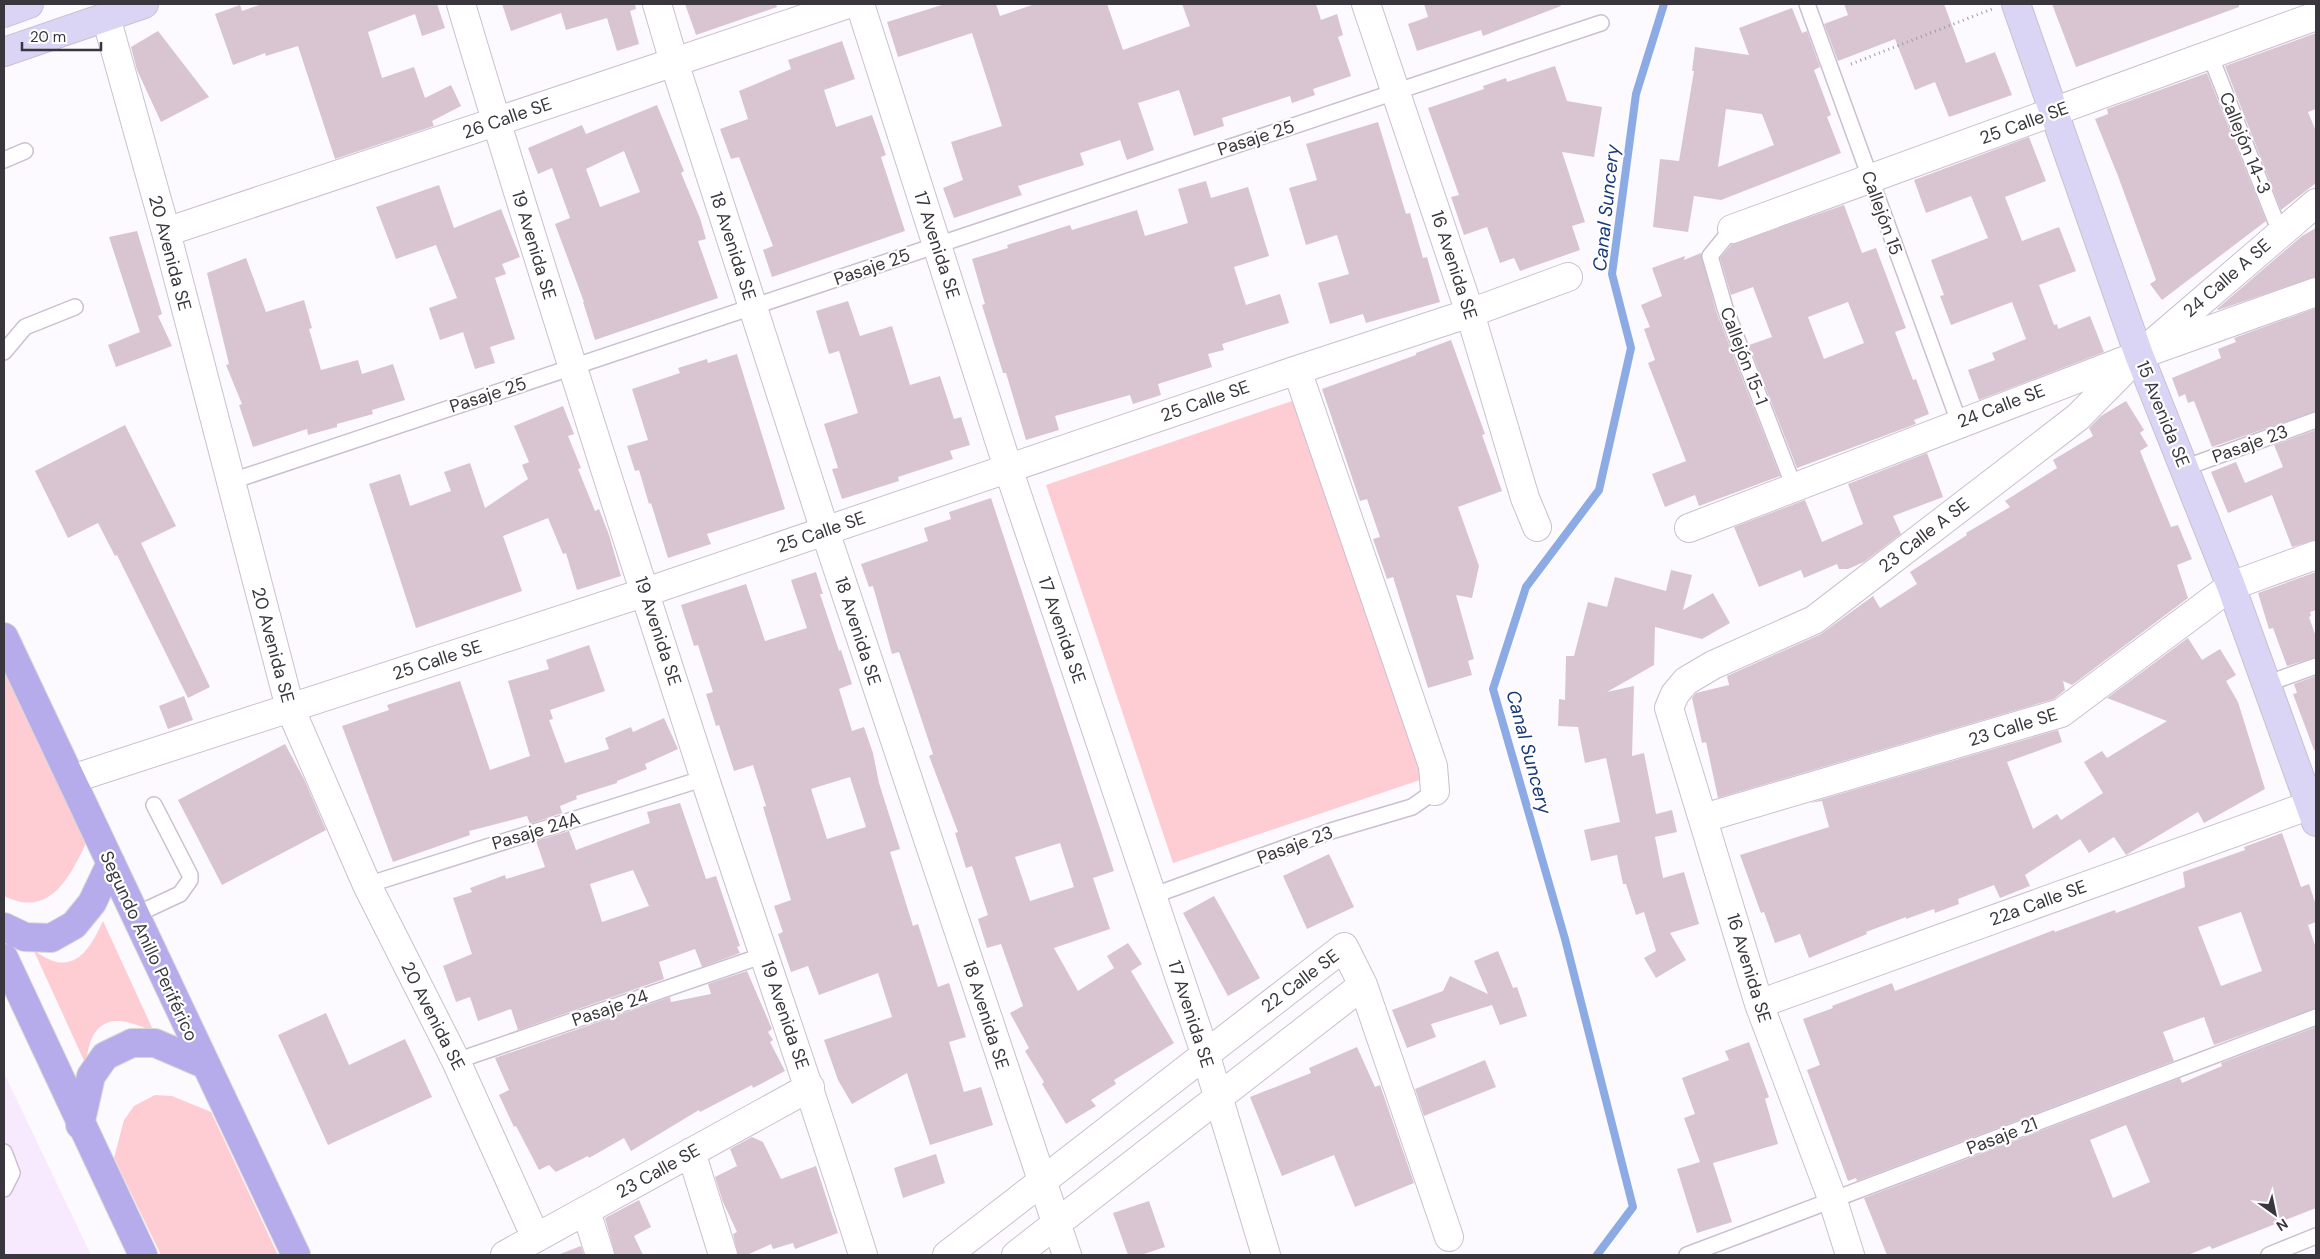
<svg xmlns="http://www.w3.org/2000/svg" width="2320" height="1259" font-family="'DM Sans',sans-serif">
	<rect width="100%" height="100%" fill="#fcfafe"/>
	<path fill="#f8eafe" d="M4 1073 91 1255H4Z"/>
	<path fill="#feccd3" d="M1295 400 1423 779 1173 863 1046 485Z
		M4 666 87 841C70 877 50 919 4 896Z
		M103 921 154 1032C134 1023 105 1010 92 1038 88 1046 87 1056 86 1065L34 951C40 954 48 960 56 962 82 967 94 940 103 921Z
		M155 1095 172 1096 211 1112 278 1255H161L114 1158 124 1120 134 1106Z"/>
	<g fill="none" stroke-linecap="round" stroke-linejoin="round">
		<path stroke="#8caae3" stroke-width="8" d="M1597 1255 1633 1207 1565 939 1493 689 1526 587 1599 490 1631 348 1612 274 1636 94 1664 4"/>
	</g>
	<path fill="#d9c5d1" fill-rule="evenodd" d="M262 4H437L445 28 422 36 415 14 368 32 382 78 414 67 425 98 451 85 461 106 432 121 434 126 335 159 298 46 266 56 265 53 233 65 215 14 240 5 242 11Z
		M502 4H635L636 9 630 11 639 44 617 51 607 18 566 30 561 13 511 31Z
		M685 4H776L777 7 696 35Z
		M945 4H996L1000 16 1035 4H1107L1123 50 1190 26 1182 4H1316L1321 20 1337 14 1343 35 1338 37 1351 76 1313 89 1315 95 1292 103 1290 96 1222 118 1224 126 1194 136 1179 90 1138 103 1154 150 1127 160 1120 140 1080 153 1084 165 1018 186 1022 195 954 218 943 188 963 180 951 142 1002 126 972 33 898 57 887 22Z
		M1424 4H1560L1561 6 1483 36 1481 30 1417 51 1408 24 1428 17Z
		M1844 4H1944L1966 63 1995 52 2012 95 1949 117 1935 82 1915 90 1895 39 1838 61 1824 24 1848 15Z
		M2052 4H2239V7L2076 67Z
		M1792 8 1802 33 1807 31 1820 67 1814 70 1831 115 1827 117 1841 153 1721 200 1694 196 1688 232 1653 227 1660 159 1679 161 1694 71H1692L1695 47 1749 55 1739 28ZM1726 109 1762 114 1774 145 1718 167Z
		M158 31 209 97 161 122 137 70 131 47Z
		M2316 33V109L2308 112 2316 131V183L2281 210 2225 66Z
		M842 41 855 79 824 90 836 127 872 115 886 155 881 157 905 231 772 277 763 250 773 246 739 157 731 159 720 129 748 119 739 91 791 69 788 60Z
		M1555 66 1567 101 1602 107 1594 157 1562 152 1585 222 1572 226 1580 250 1520 271 1514 258 1500 263 1487 227 1464 235 1451 197 1459 195 1428 108 1484 89 1483 86 1506 78 1507 82Z
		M2207 73 2266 221 2162 300 2150 284 2156 280 2118 176 2095 119 2108 114 2107 109Z
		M657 105 684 171 681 173 700 218 706 239 698 241 718 298 595 340 583 302H584L555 224 570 218 552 168 538 174 528 148 582 125 586 134ZM624 151 640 192 600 207 586 169Z
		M1378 122 1406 214 1410 213 1423 258 1427 257 1440 302 1366 323 1363 314 1330 324 1318 283 1349 274 1337 235 1306 245 1289 188 1317 180 1306 144Z
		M2029 137 2046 181 2005 197 2022 241 2059 227 2076 271 2039 285 2054 325 2057 324 2058 329 2090 316 2104 352 1979 400 1968 370 1995 360 1992 353 2026 339 2012 302 1951 325 1940 296 1944 295 1931 260 1988 238 1971 196 1926 213 1914 180Z
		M1206 181 1211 198 1248 187 1269 256 1234 267 1246 305 1280 294 1289 323 1222 344 1224 350 1208 354 1212 367 1158 384 1161 395 1133 404 1130 395 1055 416 1059 430 1026 440 1006 373H1003L982 305 985 304 972 259 1008 248 1007 245 1070 225 1072 230 1137 210 1145 236 1188 223 1178 189Z
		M439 185 454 228 501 209 520 257 502 264 506 274 495 278 515 339 490 347 495 363 475 369 463 332 440 340 429 308 457 298 436 245 396 259 376 207Z
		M1844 205 1862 253 1876 248 1906 328 1895 332 1913 380 1916 379 1929 414 1914 420 1916 424 1797 468 1749 345 1772 337 1753 287 1731 295 1720 258 1732 244ZM1848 302 1864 343 1824 359 1808 317Z
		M2316 228V277L2218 310 2217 309 2302 236Z
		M137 231 162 314 158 316 172 346 116 367 108 345 140 332 109 237Z
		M1701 253 1716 311 1780 476 1699 506 1695 495 1665 507 1652 474 1686 461 1648 363 1655 360 1644 329 1650 327 1641 305 1662 296 1652 268 1685 256 1684 260Z
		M246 258 266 312 304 300 312 328 309 329 321 370 358 360 362 374 393 364 405 400 372 410 373 414 337 424V427L308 435 307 429 253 447 239 405 242 404 226 365 229 364 207 273Z
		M848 301 860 336 892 326 910 385 940 376 954 419 961 417 970 445 950 451 953 459 898 477 899 481 842 499 832 469 838 468 824 424 858 413 839 351 829 354 816 311Z
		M2316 308V411L2212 447 2194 401 2188 403 2185 394 2179 397 2172 378 2221 358 2218 349 2236 342 2234 338Z
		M1451 340 1485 434 1482 435 1502 491 1458 507 1479 566 1472 598 1456 595 1474 659 1468 661 1472 675 1428 688 1393 577 1387 579 1373 539 1380 537 1367 499 1360 501 1322 389 1416 355V353Z
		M737 354 785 509 707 534 711 544 668 558 651 503 649 504 639 470 635 471 627 446 648 440 632 389 680 373 678 368 707 359 708 363Z
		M2126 401 2144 430 2140 433 2148 446 2140 451 2171 527 2178 525 2192 559 2177 565 2188 598 2072 685 2063 681 2065 690 2054 699 1718 798 1706 742 1702 743 1692 698 1696 693 1729 685 1727 676 1821 634 1873 596 1880 608 1917 584 1910 572 1967 535 1966 533 2010 507 2005 501 2057 468 2053 460 2093 436 2089 428 2101 416Z
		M563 406 574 434 568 436 581 468 578 469 595 511 599 509 609 535 621 576 577 590 566 553 563 554 548 518 503 536 522 591 416 628 369 484 400 474 410 506 451 491 444 472 470 463 485 508 528 479 522 465 529 462 514 426Z
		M125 425 176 526 141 543 210 687 188 698 117 555 115 556 98 523 68 538 35 471Z
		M2316 430V540L2292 547 2272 495 2228 513 2211 472 2236 462 2245 483 2283 467 2274 445Z
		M1927 453 1943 497 1893 516 1901 534 1864 562 1848 569H1839L1837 564 1804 578 1801 570 1759 587 1734 527 1805 500 1822 542 1863 524 1848 484Z
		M991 498 1114 871 1093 878 1110 929 1054 948 1078 991 1114 968 1107 956 1128 943 1142 964 1131 971 1174 1043 1114 1080 1116 1084 1091 1100 1096 1106 1066 1124 1042 1084 1044 1082 1025 1051 1029 1048 1010 1013 1023 1006 1001 944 987 948 978 919 988 915 972 866 966 868 955 833 958 832 929 756 933 754 899 652 892 654 873 586 869 587 861 564 928 541 924 528 951 519 949 512ZM1060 843 1074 887 1030 901 1015 857Z
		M1671 570 1692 575 1683 610 1713 593 1730 623 1702 639 1655 627 1654 665 1607 692 1634 686 1632 756 1644 753 1656 814 1672 810 1677 832 1655 837 1663 878 1684 872 1699 924 1670 933 1686 960 1656 978 1644 958 1656 951 1644 912 1636 915 1626 884H1623L1617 855 1591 861 1584 830 1620 822 1606 758 1585 763 1578 727 1558 726 1559 699 1565 700 1566 656H1574L1588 602 1607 607 1615 577 1666 591Z
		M816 572 823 594H820L839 651 841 650 852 684 839 689 852 731 864 727 873 753 879 783 900 849 890 852 913 926 918 924 938 987 949 983 966 1037 949 1042 964 1092 981 1087 993 1125 930 1145 907 1073 852 1104 838 1080 824 1040 892 1017 878 973 819 995 808 966 791 972 778 934 783 932 774 906 791 900 763 807 766 806 753 765 734 771 719 725 716 726 706 694 713 692 698 645 694 646 681 605 746 584 765 641 807 628 791 580ZM850 777 866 827 827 839 811 789Z
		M2316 572V610L2310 612 2311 616 2309 617 2316 637V657L2287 666 2273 628 2269 629 2258 593Z
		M2188 638 2202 660 2220 649 2236 675 2226 681 2238 702 2265 789 2204 823 2198 812 2126 855 2114 837 2089 853 2080 839 2025 875 2030 886 2000 898 1994 885 1958 899 1959 904 1935 913 1934 909 1906 919V917L1866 932 1867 934 1809 958 1800 934 1775 943 1764 912 1761 913 1740 855 1829 827 1822 801 1809 803 2058 730 2062 742 2007 762 2033 829 2057 814 2061 820 2103 793 2084 762 2102 751 2107 758 2167 721 2107 698Z
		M589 645 605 691 550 710 553 719 549 720 565 763 609 749 605 738 631 727 633 732 664 718 678 749 645 764 647 769 617 781V783L576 796 577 799 560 806 562 813 530 824 527 816 469 831 470 835 393 862 342 726 389 710 387 705 460 681 490 770 530 756 508 681 549 669 546 660Z
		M2316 676V750H2314L2293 694 2297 693 2294 684Z
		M184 696 193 720 168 729 159 706Z
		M285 744 304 779 326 830 222 885 178 800Z
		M680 803 706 879 716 876 740 946 737 947 740 953 702 967 695 949 659 962 664 979 518 1030 511 1009 478 1021 470 997 456 1002 443 966 472 954 453 898 472 892 470 888 505 875 506 879 545 867 536 841 569 831 576 850 650 823 647 812ZM633 870 649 906 602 922 590 884Z
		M2282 833 2301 887 2309 884 2316 905V922L2308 925 2316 948V1008L2214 1045 2204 1017 2163 1032 2174 1061 1857 1181 1856 1178 1848 1181 1807 1070 1820 1065 1803 1019 1833 1008 1832 1006 1892 983 1895 991 2054 930 2055 932 2115 910 2116 913 2185 887 2183 872 2245 850 2244 847ZM2241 912 2262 971 2221 986 2198 927Z
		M1329 854 1354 907 1307 929 1283 876Z
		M1214 896 1260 978 1228 996 1183 913Z
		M1498 951 1513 988 1517 987 1527 1016 1500 1025 1492 1005 1431 1024 1436 1037 1407 1048 1392 1010 1443 991 1450 976 1488 994 1474 961Z
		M747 971 772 1029 768 1032 773 1040 770 1042 785 1071 753 1088 752 1085 700 1112 699 1110 631 1151 624 1138 589 1158 588 1156 556 1172 549 1165 539 1170 516 1126 514 1127 499 1095 509 1090 495 1058 670 997 671 1002 711 994 708 984Z
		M326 1013 349 1065 405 1039 432 1097 328 1145 278 1035Z
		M2316 1027V1208L2212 1249 2210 1246 2188 1255H1887L1864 1198 2180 1078 2182 1083 2222 1066 2221 1063ZM2126 1125 2150 1182 2113 1198 2090 1140Z
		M1749 1042 1769 1097 1765 1099 1778 1144 1713 1163 1732 1222 1697 1233 1677 1169 1700 1162 1684 1118 1695 1114 1682 1078 1729 1060 1725 1051Z
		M1357 1047 1375 1087 1380 1085 1414 1183 1355 1207 1334 1155 1282 1176 1250 1097 1311 1073 1309 1068Z
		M1485 1060 1496 1087 1424 1116 1415 1089Z
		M752 1137 763 1142 781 1179 816 1166 838 1233 795 1249 793 1243 773 1249 771 1244 747 1255H738L733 1234 737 1232 723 1202 715 1177 737 1166 730 1149Z
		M936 1154 945 1183 903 1198 894 1168Z
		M639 1200 651 1227 634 1236 643 1255H615L605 1218Z
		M1149 1201 1165 1247 1141 1255H1128L1113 1213Z
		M581 1246 584 1255H561L560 1254Z"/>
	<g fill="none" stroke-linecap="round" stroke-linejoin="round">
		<g stroke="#cbbfd1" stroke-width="18">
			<path id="lane" d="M1807 4 1959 422
				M2210 55 2280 232
				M4 160 25 151
				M1732 229 1710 256 1725 308 1794 487
				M4 352 25 327 75 307
				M2184 468 2316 420
				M229 482 1601 23
				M2266 684 2316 666
				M367 885 705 778
				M1152 896 1331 831 1412 807 1435 791
				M135 915 180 894 190 880V875L154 805
				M456 1061 764 955
				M4 1152 12 1173 4 1189
				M1687 1255 2316 1017
				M2269 1255 2316 1236"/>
		</g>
		<g stroke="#cbbfd1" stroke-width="30">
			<path id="street" d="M461 4C538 263 621 521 705 779 757 938 813 1095 863 1255
				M657 4 674 62 825 531 1067 1255
				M860 4 1008 468 1205 1053 1266 1255
				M1366 4 1470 313 1525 498 1537 527
				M106 17 166 232 290 708 367 885 456 1061 536 1238
				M1732 229 2316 16
				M166 232 848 4
				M1297 370 1433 766 1435 791
				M1689 528 2139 355 2316 292
				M72 779 646 592 1297 370 1470 313 1568 277
				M1704 818 2061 713 2231 586 2316 555
				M1759 1004 2316 803
				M691 1152 723 1255
				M586 1211 600 1255
				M505 1255 810 1087
				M947 1255 1344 947 1363 985 1449 1237
				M1016 1255 1363 985
				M1850 1255 1833 1201 1759 1004 1669 708 1675 694 1686 681 1713 665 1814 620 2078 417 2139 355 2316 203"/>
		</g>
		<g stroke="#cbbfd1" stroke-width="30">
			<path id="secondary" d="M2016 4 2139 355 2231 586 2316 822
				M4 13 29 4
				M4 52 144 4"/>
		</g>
		<g stroke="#d8d7d8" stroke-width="30">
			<path id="primary" d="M4 637 296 1255
				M4 927 25 937 51 938 74 925 92 903 111 863
				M4 958 143 1255
				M80 1125 91 1076 105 1056 132 1043H155L204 1064"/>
		</g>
		<path stroke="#9d9aa0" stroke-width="3" stroke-dasharray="1 4" stroke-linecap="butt" d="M1851 64 1992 9"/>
		<use href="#lane" stroke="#fff" stroke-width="15"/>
		<use href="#street" stroke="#fff" stroke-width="28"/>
		<use href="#secondary" stroke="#dad5f5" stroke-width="28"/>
		<use href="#primary" stroke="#b6abeb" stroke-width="28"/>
	</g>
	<g text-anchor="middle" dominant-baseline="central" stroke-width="4.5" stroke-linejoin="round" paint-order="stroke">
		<g font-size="18" fill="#3a363d" stroke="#fff">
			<text transform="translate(507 118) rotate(-19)">26 Calle SE</text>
			<text transform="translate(2024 123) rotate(-20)">25 Calle SE</text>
			<text transform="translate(1256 138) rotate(-18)">Pasaje 25</text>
			<text transform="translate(2245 143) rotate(68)">Callejón 14-3</text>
			<text transform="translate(1882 213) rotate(70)">Callejón 15</text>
			<text transform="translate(534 245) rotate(73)">19 Avenida SE</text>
			<text transform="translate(937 245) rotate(72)">17 Avenida SE</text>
			<text transform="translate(733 246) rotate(72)">18 Avenida SE</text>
			<text transform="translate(170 253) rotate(75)">20 Avenida SE</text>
			<text transform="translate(1454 265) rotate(72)">16 Avenida SE</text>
			<text transform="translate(872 267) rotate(-19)">Pasaje 25</text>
			<text transform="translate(2227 278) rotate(-41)">24 Calle A SE</text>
			<text transform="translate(1744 356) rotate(69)">Callejón 15-1</text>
			<text transform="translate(488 395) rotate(-18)">Pasaje 25</text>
			<text transform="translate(1205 401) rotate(-19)">25 Calle SE</text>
			<text transform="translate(2001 406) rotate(-21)">24 Calle SE</text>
			<text transform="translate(2163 414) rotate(68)">15 Avenida SE</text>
			<text transform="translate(2250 444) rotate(-20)">Pasaje 23</text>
			<text transform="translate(821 532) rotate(-19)">25 Calle SE</text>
			<text transform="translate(1924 535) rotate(-38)">23 Calle A SE</text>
			<text transform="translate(1062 630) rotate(71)">17 Avenida SE</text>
			<text transform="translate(658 631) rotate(72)">19 Avenida SE</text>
			<text transform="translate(858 631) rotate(72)">18 Avenida SE</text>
			<text transform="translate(273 645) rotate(75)">20 Avenida SE</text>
			<text transform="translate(437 660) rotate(-18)">25 Calle SE</text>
			<text transform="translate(2013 727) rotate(-17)">23 Calle SE</text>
			<text transform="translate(536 831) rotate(-17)">Pasaje 24A</text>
			<text transform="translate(1295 845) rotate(-20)">Pasaje 23</text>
			<text transform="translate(2038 903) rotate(-20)">22a Calle SE</text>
			<text transform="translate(149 946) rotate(65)">Segundo Anillo Periférico</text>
			<text transform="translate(1749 968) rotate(73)">16 Avenida SE</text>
			<text transform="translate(1300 981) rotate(-37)">22 Calle SE</text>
			<text transform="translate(610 1008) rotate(-19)">Pasaje 24</text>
			<text transform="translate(1191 1014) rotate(72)">17 Avenida SE</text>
			<text transform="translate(785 1015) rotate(71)">19 Avenida SE</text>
			<text transform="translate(986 1015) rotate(72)">18 Avenida SE</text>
			<text transform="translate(433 1016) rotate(63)">20 Avenida SE</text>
			<text transform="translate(2002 1136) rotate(-21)">Pasaje 21</text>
			<text transform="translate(658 1171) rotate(-29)">23 Calle SE</text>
		</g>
		<g font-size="19" font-style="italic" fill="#18387a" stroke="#fff">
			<text transform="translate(1606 208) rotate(-84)">Canal Suncery</text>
			<text transform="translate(1529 752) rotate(75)">Canal Suncery</text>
		</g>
	</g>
	<rect width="2320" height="1259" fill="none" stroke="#3a363d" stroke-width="10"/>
	<g transform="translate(2275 1214) rotate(147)" stroke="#ffffff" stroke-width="4" paint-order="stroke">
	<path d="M0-4L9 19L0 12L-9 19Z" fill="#3a363d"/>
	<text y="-8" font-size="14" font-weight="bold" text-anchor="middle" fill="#3a363d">N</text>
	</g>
	<path d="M22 42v8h79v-8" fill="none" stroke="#3a363d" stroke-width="2.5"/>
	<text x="30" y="42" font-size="15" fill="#3a363d" stroke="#ffffff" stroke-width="4" paint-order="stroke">20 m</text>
</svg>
